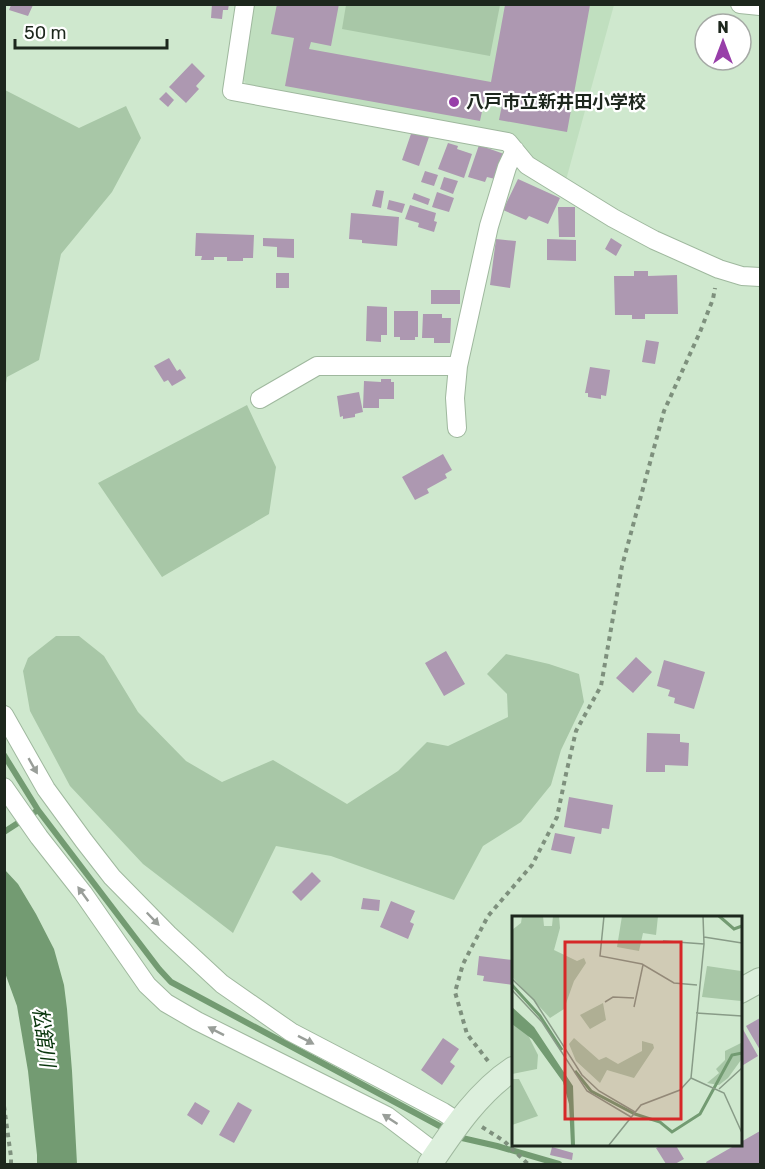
<svg xmlns="http://www.w3.org/2000/svg" width="765" height="1169" font-family="Rubik,'Noto Sans JP',sans-serif">
	<rect width="100%" height="100%" fill="#cfe8ce"/>
	<path fill="#c0dfbf" d="M250 5H614L566 180 531 159 511 137 250 89 240 75Z"/>
	<path fill="#a8c7a7" d="M346 5V4L500 5 490 56 342 29Z
		M5 90 79 128 126 106 141 138 112 192 61 254 39 360 7 377 5 389Z
		M247 405 276 467 269 514 162 577 98 483Z
		M56 636H79L104 656 138 712 186 761 222 782 273 760 347 804 398 771 427 742 448 746 508 717 507 694 487 674 506 654 549 664 579 674 584 702 561 750 551 785 521 822 483 846 454 900 331 856 276 846 233 933 143 864 70 786 30 711 23 671 28 658Z"/>
	<path fill="#739b72" d="M5 870 18 884 36 914 54 949 64 985 67 1009 72 1071 77 1164H37V1155L28 1071 17 1006 5 973Z"/>
	<g fill="none" stroke-linecap="round" stroke-linejoin="round">
		<path stroke="#739b72" stroke-width="6" d="M4 755 38 810
			M4 832 38 810 159 969 171 982 447 1130
			M456 1135 462 1138 497 1146 559 1164"/>
	</g>
	<path fill="#ad98b1" d="M212 4H229L228 10H223L222 19 211 18Z
		M277 4H339L331 46 311 42 309 49 491 82 505 5H590L567 132 499 120 502 105 484 102 480 121 285 86 294 38 271 34Z
		M11 5H33L28 16 9 10Z
		M192 63 205 76 196 86 199 89 186 103 169 87Z
		M166 92 174 100 168 107 159 99Z
		M412 131 429 137 419 166 402 160Z
		M448 143 458 146 457 149 472 154 464 178 438 169Z
		M479 145 504 154 495 179 487 177 485 182 468 177Z
		M425 171 438 175 434 186 421 182Z
		M444 177 458 181 453 194 440 189Z
		M518 179 560 198 548 224 529 216 526 220 503 210Z
		M376 190 384 191 381 208 372 206Z
		M437 192 454 198 449 212 432 207Z
		M414 193 430 199 428 205 412 199Z
		M389 200 405 204 402 213 387 209Z
		M410 205 436 213 434 221 437 222 434 232 418 227 419 223 405 219Z
		M558 207H575V237H559Z
		M351 213 399 217 397 246 362 243V240L349 239Z
		M196 233 254 235 253 258H243V261H227V257H214V260H201L202 256H195Z
		M263 238 294 239V258L277 257V247L263 246Z
		M611 238 622 245 616 256 605 249Z
		M496 239 516 241 510 288 490 285Z
		M547 239 576 240V261L547 260Z
		M634 271H648V276L677 275 678 314H645V319H632V315H615L614 276H634Z
		M276 273H289V288H276Z
		M431 290H460V304H431Z
		M367 306 387 307V335H381V342L366 341Z
		M394 311H418V337H415V340H400V337H394Z
		M423 314H442V318H451L450 343H434V338H422Z
		M646 340 659 342 655 364 642 362Z
		M169 358 177 371 180 369 186 378 172 386 168 380 164 382 154 366Z
		M590 367 610 370 606 396 601 395V399L588 397V393H585Z
		M381 379H391V382H394V399H379V408H363L364 381 381 382Z
		M359 392 363 412 355 414V417L343 419V416L340 417 337 396Z
		M443 454 452 470 445 474 447 478 427 489 429 493 415 500 402 477Z
		M446 651 465 684 444 696 425 663Z
		M636 657 652 672 633 693 616 678Z
		M664 660 705 672 694 709 674 703 675 698 668 696 670 690 657 686Z
		M647 733 680 734V742L689 743 688 766 665 765V772H646Z
		M569 797 613 805 609 829 602 828 601 834 564 827Z
		M555 833 575 837 571 854 551 850Z
		M312 872 321 881 301 901 292 892Z
		M363 898 380 900 379 911 361 909Z
		M391 901 415 911 410 922 414 924 408 939 380 927Z
		M479 956 513 960V985L483 981 484 976 477 975Z
		M760 1018V1050L746 1026Z
		M740 1024 758 1056 740 1067Z
		M443 1038 459 1049 450 1062 455 1066 442 1085 421 1070Z
		M195 1102 210 1111 202 1125 187 1115Z
		M238 1102 252 1110 234 1143 219 1135Z
		M760 1131V1164H707L706 1162Z
		M664 1144H675L684 1159 675 1164H666L656 1148Z
		M552 1147 573 1153 572 1160 550 1155Z"/>
	<g fill="none" stroke-linecap="round" stroke-linejoin="round">
		<g stroke="#9fb89e" stroke-width="20">
			<path id="street" d="M245 4 232 91 508 142 527 165 613 218 654 240 719 269 742 276 760 277
				M740 4 760 6
				M260 399 317 366H458
				M457 428 455 398 458 366 489 226 507 167 515 150
				M4 715 46 789 84 841 112 877 168 934 222 984 291 1032 381 1079 443 1112 460 1123
				M4 787 39 837 83 893 147 985 166 1003 197 1021 387 1116 437 1154"/>
		</g>
		<g stroke="#9fb89e" stroke-width="26">
			<path id="secondary" d="M740 991 760 980
				M430 1164C453 1130 478 1092 513 1069"/>
		</g>
		<path stroke="#7e907d" stroke-width="4" stroke-dasharray="4.5 4.5" stroke-linecap="butt" d="M488 1061 467 1034 455 992 463 964 488 916 532 865 557 817 566 774 576 731 601 686 622 566 664 411 700 332 713 299 715 288
			M4 1106 11 1157V1164
			M482 1127 504 1141 528 1164"/>
		<use href="#street" stroke="#fff" stroke-width="18"/>
		<use href="#secondary" stroke="#dcefdc" stroke-width="24"/>
	</g>
	<defs><path id="oneway-solid" d="M-6-.8H1V-3.2L6.5 0L1 3.2V.8H-6Z" transform="scale(1.5)"/></defs>
	<g fill="#999e99">
		<use href="#oneway-solid" transform="translate(33 766) rotate(60)"/>
		<use href="#oneway-solid" transform="translate(83 894) rotate(-126)"/>
		<use href="#oneway-solid" transform="translate(153 919) rotate(46)"/>
		<use href="#oneway-solid" transform="translate(216 1031) rotate(-153)"/>
		<use href="#oneway-solid" transform="translate(306 1040) rotate(27)"/>
		<use href="#oneway-solid" transform="translate(390 1119) rotate(-147)"/>
	</g>
	<circle fill="#983ea9" stroke="#fff" stroke-width="2" cx="454" cy="102" r="6"/>
	<g text-anchor="middle" dominant-baseline="central" stroke-width="4.5" stroke-linejoin="round" paint-order="stroke">
		<g font-size="18" font-weight="bold" fill="#1d271d" stroke="#fff" text-anchor="start">
			<text x="466" y="102">八戸市立新井田小学校</text>
		</g>
		<g font-size="20" font-style="italic" fill="#08350c" stroke="#fff">
			<text transform="translate(44 1037) rotate(82)">松舘川</text>
		</g>
	</g>
	<g transform="translate(512 916)">
		<rect width="230" height="230" fill="#cfe8ce"/>
		<path d="M10 0H31L32 10H40L41 0H47L48 12 42 34 65 45 72 42 74 47 62 65 52 93 38 102 0 61V14L9 7ZM110 0H146L144 19 131 17 127 35 105 31ZM195 50 229 55V85L190 81ZM91 87 94 104 78 113 68 99ZM1 108 15 117 26 139 25 153 0 158ZM62 122 87 144 94 141 106 148 130 135V125L141 128 142 132 122 162 95 154 88 167 64 145 57 128ZM229 127V144L216 162 207 169 195 167 207 157 204 153 213 144V135ZM0 163H7L26 200 0 209Z" fill="#a8c7a7"/>
		<path d="M0 91 22 111 61 170 63 229H59L57 188 51 166 20 123 0 108Z" fill="#739b72"/>
		<path fill="none" stroke="#739b72" stroke-width="3" d="M207 0 222 13 230 10M0 69 28 100 50 134M63 155 79 175 123 198 148 206 160 216 188 198 220 139 230 137"/>
		<path fill="none" stroke="#889b87" stroke-width="1.5" d="M92 0 88 40 130 48 162 67 185 69M192 21 230 27M151 25 192 28M0 63 22 84 70 159 87 175 123 196M0 74 30 106 75 175 119 201M93 86 101 81 122 82M122 91 131 49M184 97 230 100M179 162 212 177 230 217M207 173 230 152M97 229 129 189 168 174 179 162 192 28 191 0"/>
		<path fill="#d62828" fill-opacity="0.15" stroke="#d62828" stroke-width="3" d="M53 26H169V203H53Z"/>
		<rect width="230" height="230" fill="none" stroke="#1d271d" stroke-width="3"/>
	</g>
	<rect width="765" height="1169" fill="none" stroke="#1d271d" stroke-width="12"/>
	<g transform="translate(723 42)"><circle r="28" fill="#ffffff" stroke="#a5a9a5" stroke-width="1.5"/>
	<path d="M0-4.5L10 22L0 15L-10 22Z" fill="#983ea9"/>
	<text y="-9" font-size="16" font-weight="bold" text-anchor="middle" fill="#1d271d">N</text>
	</g>
	<path d="M15 39v9h152v-9" fill="none" stroke="#1d271d" stroke-width="3"/>
	<text x="24" y="39" font-size="18" fill="#1d271d" stroke="#ffffff" stroke-width="4.5" paint-order="stroke">50 m</text>
</svg>
